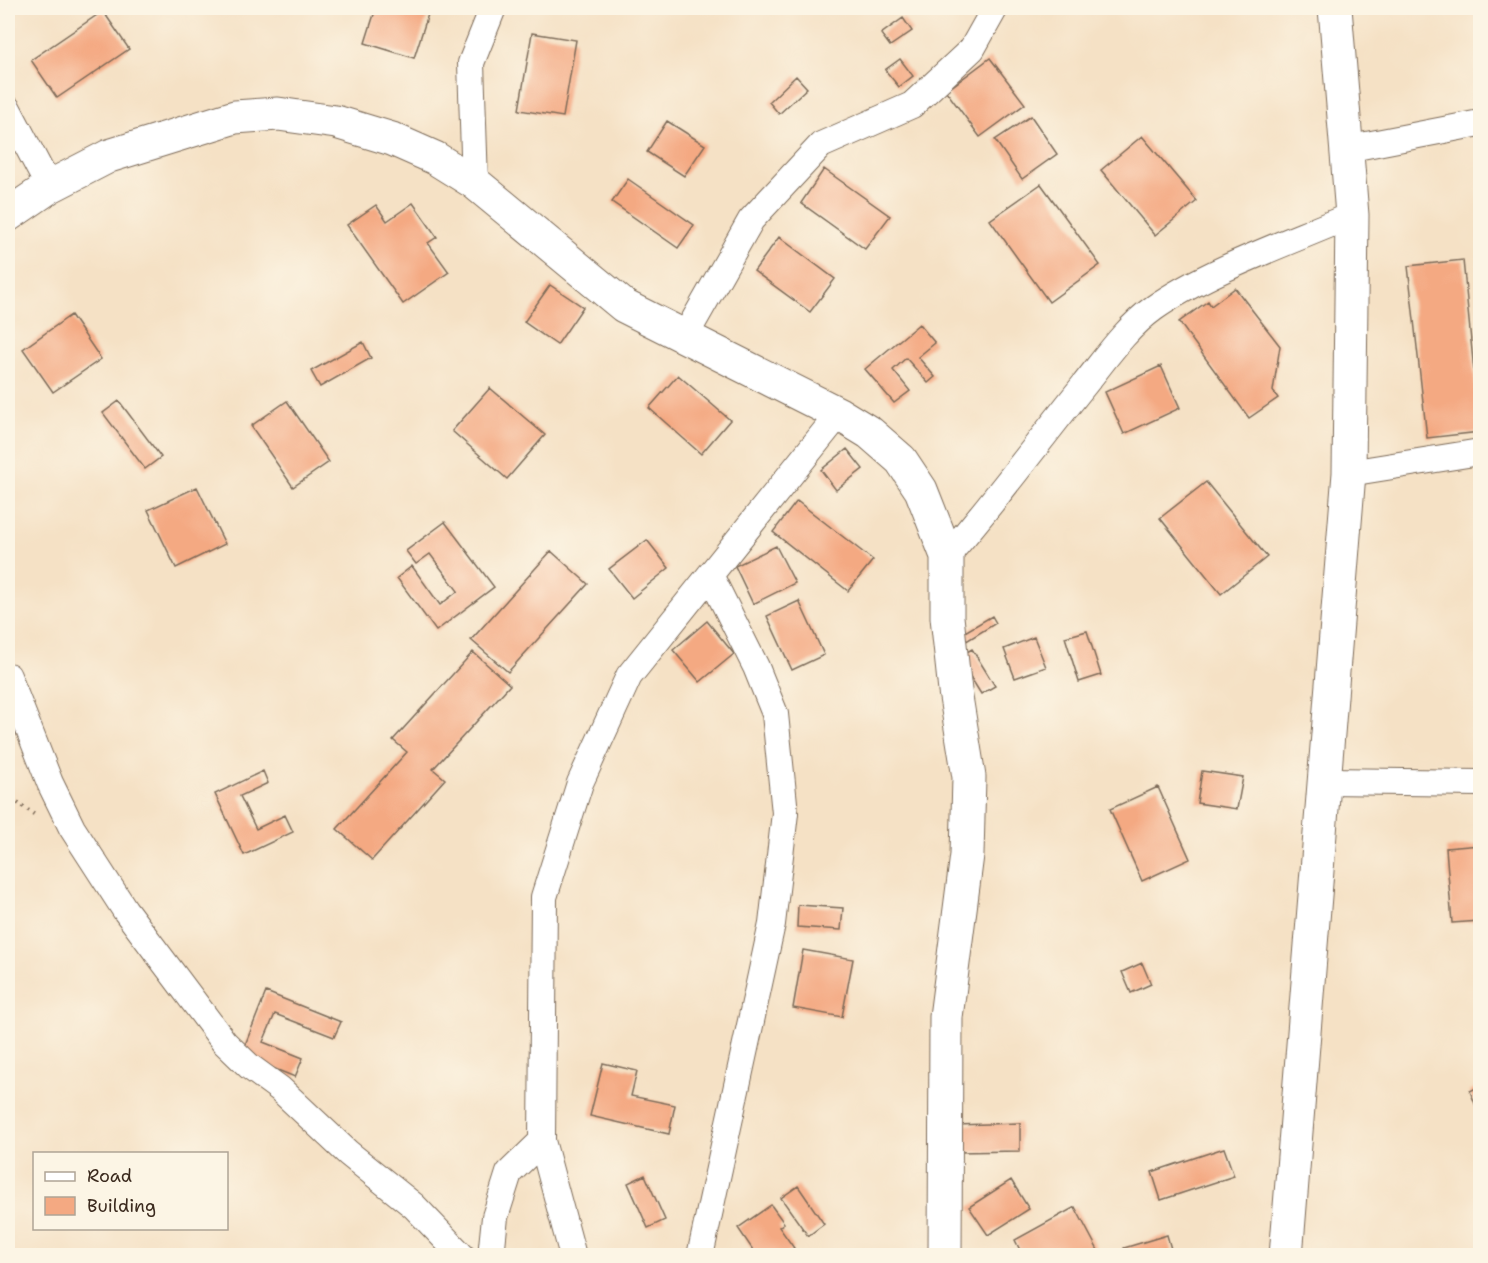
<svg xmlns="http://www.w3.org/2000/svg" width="1488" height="1263" font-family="'Shantell Sans',sans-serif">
	<rect width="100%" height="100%" fill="#fcf5e5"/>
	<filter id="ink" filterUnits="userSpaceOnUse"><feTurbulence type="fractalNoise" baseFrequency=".0167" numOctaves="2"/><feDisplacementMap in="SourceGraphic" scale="12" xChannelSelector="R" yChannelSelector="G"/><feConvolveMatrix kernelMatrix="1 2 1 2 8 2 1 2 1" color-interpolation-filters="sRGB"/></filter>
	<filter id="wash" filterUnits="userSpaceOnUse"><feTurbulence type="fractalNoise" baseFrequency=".008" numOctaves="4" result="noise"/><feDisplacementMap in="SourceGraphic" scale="24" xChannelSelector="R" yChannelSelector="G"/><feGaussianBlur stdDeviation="1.35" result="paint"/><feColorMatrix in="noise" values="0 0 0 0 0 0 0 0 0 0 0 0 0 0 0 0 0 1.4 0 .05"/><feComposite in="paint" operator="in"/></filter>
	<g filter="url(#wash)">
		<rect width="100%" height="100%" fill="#f5e1c5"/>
		<g id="blocks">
			<path fill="#f4a982" d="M376 8H430L414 58 365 43Z
				M103 11 129 49 57 98 31 60Z
				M903 18 912 31 890 46 881 34Z
				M532 33 576 40 563 117 519 110Z
				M990 58 1025 104 980 137 946 91Z
				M900 59 913 76 899 87 885 70Z
				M796 76 807 88 779 114 769 102Z
				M1031 116 1057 154 1022 179 995 140Z
				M667 121 705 145 684 176 647 152Z
				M1142 136 1197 201 1155 235 1101 170Z
				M824 169 890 216 865 249 801 203Z
				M628 179 694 225 678 248 612 202Z
				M1041 184 1100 265 1049 302 990 220Z
				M413 203 437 237 428 243 449 272 403 304 347 225 376 205 387 221Z
				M779 237 835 279 810 312 754 271Z
				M1463 260 1480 432 1427 438 1408 266Z
				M550 285 583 307 557 345 524 322Z
				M1235 288 1280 346 1273 391 1278 398 1249 418 1179 322 1208 301 1211 306Z
				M71 315 101 359 53 392 23 349Z
				M919 324 935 343 918 357 935 377 928 383 906 358 893 370 910 391 894 403 865 369Z
				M363 342 371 358 320 387 311 371Z
				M1161 366 1180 408 1124 434 1105 392Z
				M678 375 730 420 701 454 649 408Z
				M490 388 545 435 507 479 452 431Z
				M119 401 161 457 145 469 103 413Z
				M287 401 329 462 293 487 251 426Z
				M847 449 863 469 836 490 821 470Z
				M1206 482 1267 557 1221 594 1160 518Z
				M197 487 225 544 176 568 148 510Z
				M797 501 873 560 848 591 773 532Z
				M445 522 494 587 436 631 397 578 412 566 440 605 458 591 430 554 416 564 406 551Z
				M647 540 669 568 632 598 609 569Z
				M776 546 795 583 753 604 735 566Z
				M551 551 588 584 508 672 471 640Z
				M799 601 824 655 792 670 767 616Z
				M992 616 996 623 955 648 951 640Z
				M707 621 734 654 700 682 673 650Z
				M1087 631 1101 675 1079 682 1065 637Z
				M1034 637 1046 667 1015 678 1004 649Z
				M972 649 995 686 981 694 958 657Z
				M473 652 510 685 433 769 445 779 372 860 337 829 407 752 393 740Z
				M263 771 268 783 240 796 256 829 285 815 293 832 244 855 215 794Z
				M1202 771 1243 777 1237 809 1197 803Z
				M1158 787 1190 859 1142 881 1110 809Z
				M1480 845V921L1452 923 1446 848Z
				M798 905 843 908 841 930 797 927Z
				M803 950 853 959 842 1017 793 1008Z
				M1142 963 1151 984 1131 993 1122 972Z
				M266 992 341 1022 334 1037 275 1014 263 1042 303 1058 295 1077 241 1055Z
				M603 1063 637 1071 631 1096 675 1105 669 1134 590 1116Z
				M1480 1086V1116L1470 1091Z
				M1020 1123V1151L957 1152 956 1125Z
				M1224 1148 1234 1176 1161 1200 1152 1172Z
				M645 1175 665 1220 648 1228 628 1183Z
				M1011 1180 1029 1209 988 1235 969 1207Z
				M798 1186 824 1224 808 1236 781 1198Z
				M771 1205 784 1223 779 1227 794 1248 784 1256H757L738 1228Z
				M1075 1207 1101 1256H1023L1015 1240Z
				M1167 1235 1173 1256H1126L1124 1248Z"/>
		</g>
	</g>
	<g filter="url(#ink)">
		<use href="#blocks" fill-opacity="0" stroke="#7c6a58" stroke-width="1.5"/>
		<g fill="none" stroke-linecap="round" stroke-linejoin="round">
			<g stroke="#7c6a58" stroke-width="28">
				<path id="minor" d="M8 109 49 187
					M1346 149 1480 123
					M475 183 471 63 493 8
					M684 338 751 220 821 145 912 105 972 49 995 8
					M1349 473 1480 452
					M947 556C995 501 1038 442 1084 385 1105 359 1126 328 1154 308 1208 270 1290 242 1352 215
					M8 676 50 783 72 828 125 910 224 1042 250 1067 280 1089 348 1153 414 1206 462 1256
					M1326 781 1480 783
					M542 1141 573 1256
					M491 1256 495 1217 509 1173 542 1141 544 897 580 783 629 676 839 414
					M700 1256 772 924 785 813 775 714 756 667 710 575"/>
			</g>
			<g stroke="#7c6a58" stroke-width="35">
				<path id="tertiary" d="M8 215 49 187 109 156 235 117 278 114 336 122 392 139 435 158 475 183 624 306 839 414 870 433 901 460 921 490 947 556V617L955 691 969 777 967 855 946 1017 945 1256
					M1286 1256 1349 473 1352 215 1335 8"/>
			</g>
			<path stroke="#7c6a58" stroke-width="4" stroke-dasharray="1.5 4.5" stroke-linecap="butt" d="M8 796 35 815"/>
			<use href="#minor" stroke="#fff" stroke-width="26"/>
			<use href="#tertiary" stroke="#fff" stroke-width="33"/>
		</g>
	</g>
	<rect width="1488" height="1263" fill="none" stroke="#fcf5e5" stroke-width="30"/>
	<rect x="33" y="1152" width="195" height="78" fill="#fcf5e5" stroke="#afa495" stroke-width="1.5"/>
	<rect x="45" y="1172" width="30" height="9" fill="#ffffff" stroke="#afa495" stroke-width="1.5"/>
	<text x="87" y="1182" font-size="18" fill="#3b2a1e">Road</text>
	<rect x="45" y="1197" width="30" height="18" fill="#f4a982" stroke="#afa495" stroke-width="1.5"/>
	<text x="87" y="1212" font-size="18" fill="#3b2a1e">Building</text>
</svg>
